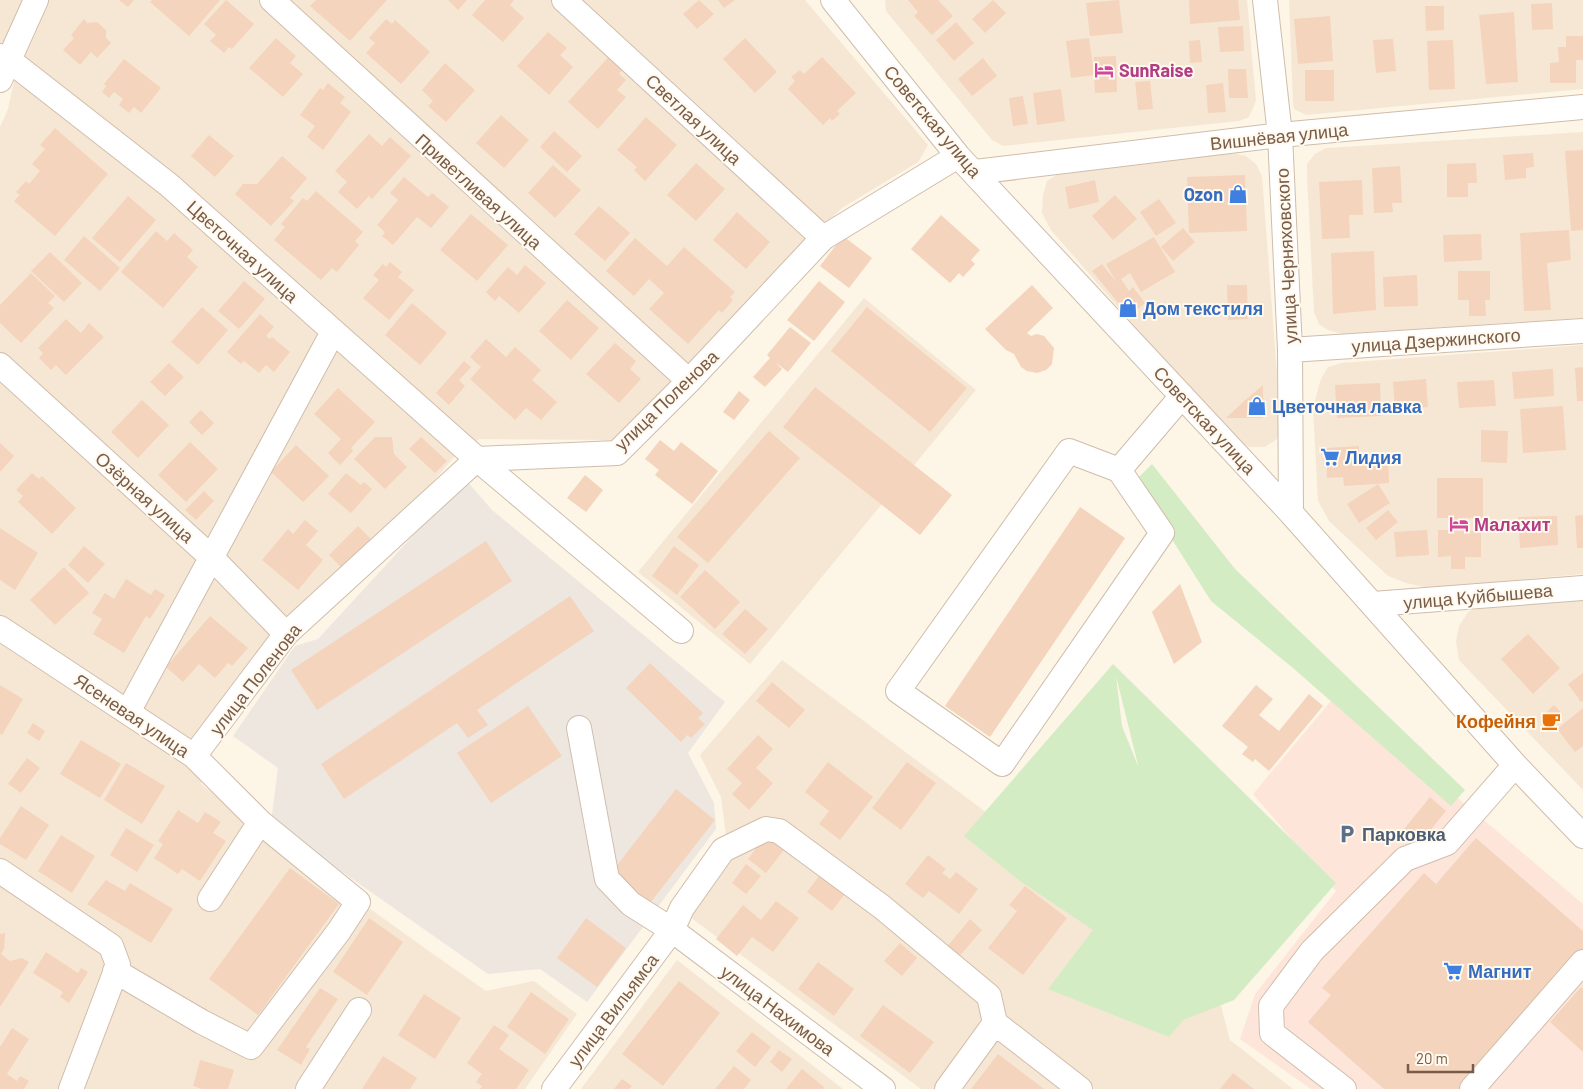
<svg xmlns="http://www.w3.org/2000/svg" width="1583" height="1089" font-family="Barlow,sans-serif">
	<rect width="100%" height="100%" fill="#fdf5e6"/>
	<path fill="#f6e7d4" d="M0 0H29L0 61Z
		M48 0H805L928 145 918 162 842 208 803 244 620 440 479 439 455 456 421 496 306 617 207 751 201 784 244 818 426 949 486 991 534 981 577 1014 525 1089H0V127L8 109 18 62Z
		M885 0H1247L1256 101 1249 117 1239 121 1003 146 992 140 886 11Z
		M1289 0H1583V89L1306 115 1294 109 1293 103Z
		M1583 132V318L1342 334 1328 330 1319 324 1314 312 1307 176V164L1315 154 1326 148Z
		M1228 152 1246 156 1256 164 1262 176 1281 427 1277 439 1265 447H1249L1232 438 1051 230 1042 213 1043 195 1047 181 1057 175Z
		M864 298 976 390 750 664 638 572Z
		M1583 345V574L1429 588 1406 583 1388 576 1329 521 1318 501 1313 407 1321 379 1328 367 1341 363Z
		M1583 600V790L1459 660 1456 641 1459 626 1469 611 1490 606Z
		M782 660 1215 983 1230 1040 1293 1089H921L690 917 729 859 721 797 700 755Z
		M677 960 843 1089H581Z"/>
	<path fill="#fee5da" d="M1336 695 1583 904V1089H1490L1484 1084 1480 1089H1311L1240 1039 1255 994 1336 891 1253 794Z"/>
	<path fill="#eee7e0" d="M465 479 492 510 725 702 688 753 714 803 716 829 587 1002 540 969 488 974 271 822 278 768 233 736 295 646 318 639Z"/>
	<path fill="#d3ecc3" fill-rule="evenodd" d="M1152 464 1235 569 1465 790 1451 806 1293 668 1211 601 1135 481Z
		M1113 664 1336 883 1234 1000 1183 1020 1169 1037 1048 989 1093 930 1020 881 964 836ZM1116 676 1138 765V766L1122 726Z"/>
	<path fill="#f4d4bc" d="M119 0H134L128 7Z
		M152 0H220L189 36 150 2Z
		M226 0 254 24 232 49 229 47 224 53 210 41 216 35 204 24Z
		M316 0H387L350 41 310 6Z
		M448 0H467L458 10Z
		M485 0H514L510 5 524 18 503 42 472 15Z
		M699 0 714 14 697 29 683 14Z
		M718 0H735L724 8Z
		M908 0H938L953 16 932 35 914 16 918 12Z
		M993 0 1006 13 985 33 972 19Z
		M1119 0 1123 33 1090 36 1086 3Z
		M1189 0H1238L1240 20 1190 24Z
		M1552 3 1553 29 1532 30 1531 4Z
		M1425 6H1444V30L1426 31Z
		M1514 12 1518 82 1486 84 1479 15Z
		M1330 16 1333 61 1298 64 1294 19Z
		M84 19 87 23 97 22 106 30V38L111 43 97 58 91 52 80 65 63 50 74 38 71 35Z
		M386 19 392 24 395 20 430 52 401 84 366 53 375 43 369 38Z
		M956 22 974 43 954 61 936 40Z
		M1243 26 1244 51 1220 52 1218 27Z
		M548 32 567 48 560 55 573 67 549 95 517 66Z
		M1566 36H1583V60H1576V83H1550V63L1559 62 1558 47H1566Z
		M276 38 296 56 290 63 303 74 283 97 249 68Z
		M745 38 777 72 755 93 723 59Z
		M1089 38 1094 73V57L1116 56 1117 92 1095 93 1094 75 1071 78 1066 41Z
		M1393 39 1396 71 1376 73 1373 40Z
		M1200 40 1202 62 1190 63 1189 41Z
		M1453 40 1455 89 1429 90 1427 41Z
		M612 53 626 65 619 74 626 80 617 90 626 97 598 129 568 102Z
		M822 57 856 93 837 111 840 114 832 121 830 118 823 125 788 89 795 81 791 77 800 70 804 74Z
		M983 58 997 76 972 96 958 79Z
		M124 59 161 88 141 113 134 107 129 113 119 105 123 99 114 92 109 98 102 92 106 86 104 84Z
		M445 63 475 90 446 122 428 106 433 101 422 90Z
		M1228 69H1246L1248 98H1229Z
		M1305 70H1334V101H1305Z
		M1150 81 1153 109 1138 110 1135 82Z
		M328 83 345 97 340 103 351 112 323 150 307 137 315 126 300 115 320 88 323 90Z
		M1223 83 1226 112 1208 113 1206 85Z
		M1061 89 1065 121 1037 125 1033 93Z
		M1023 96 1028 124 1013 126 1009 98Z
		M501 115 529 140 504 168 476 143Z
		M646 117 677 145 645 181 634 170 637 167 617 150Z
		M55 128 108 174 55 236 14 201 20 195 16 192 26 181 29 184 40 171 32 164 45 149 40 145Z
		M554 131 582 156 567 172 540 147Z
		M369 134 382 146 390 137 411 156 372 199 369 196 357 209 338 192 347 182 335 171Z
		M209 135 234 156 215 177 191 156Z
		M1583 150V230L1571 231 1565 151Z
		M1533 153 1534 167 1526 168V178L1505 180 1503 155Z
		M282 156 307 178 290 198 294 201 271 226 235 194 243 184H257Z
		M696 163 725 189 696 221 667 195Z
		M1476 163 1477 183H1468V197H1447V164Z
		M553 165 581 190 555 218 528 193Z
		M1400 166 1402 203H1392L1393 212 1374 213 1372 168Z
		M1245 175 1247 231 1189 233 1187 177Z
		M404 177 428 197 432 193 449 207 431 228 417 217 393 245 382 236 385 232 377 225 398 200 390 193Z
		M1095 180 1099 202 1069 209 1065 187Z
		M1362 180 1363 215H1349L1350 238 1322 239 1319 182Z
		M316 191 363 232 355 241 359 245 337 272 332 268 321 280 274 240 285 227 281 224 303 198 307 201Z
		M1115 195 1137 219 1113 240 1092 216Z
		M128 196 156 220 120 262 92 238Z
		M1159 199 1176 223 1156 236 1140 212Z
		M599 206 630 233 605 261 574 234Z
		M737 212 770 242 746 269 713 240Z
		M471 214 508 245 477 281 440 250Z
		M941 215 980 250 971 260 975 264 963 277 959 273 950 283 911 249Z
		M1183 228 1195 242 1173 261 1161 247Z
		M1569 230 1571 260 1547 263 1551 310 1524 311 1520 233Z
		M156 231 167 241 174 233 193 250 187 257 198 267 163 308 121 272Z
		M1481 234 1482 260 1444 262 1443 235Z
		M84 236 120 268 100 291 64 260Z
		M843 236 872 258 849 288 820 266Z
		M1154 237 1175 272 1141 292 1130 273 1121 279 1129 291 1133 287 1145 303 1129 316 1092 271 1102 264 1117 283 1106 264Z
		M635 238 667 266 684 247 735 292 730 297 733 300 722 313 719 310 688 344 649 309 664 293 649 279 634 296 606 271Z
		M1374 251 1376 310 1333 314 1331 253Z
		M50 252 82 283 64 302 31 271Z
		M390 262 402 272 398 277 414 290 389 320 363 298 379 280 373 275 383 264 386 267Z
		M525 265 546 283 519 313 499 296 495 301 486 292 508 267 517 275Z
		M1458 271H1490V300H1485L1486 316H1469V300H1458Z
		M31 273 55 296 48 303 54 308 21 343 0 323V305Z
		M1417 275 1418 306 1384 307 1383 277Z
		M244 281 265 299 239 329 218 311Z
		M819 281 845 302 814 341 787 320Z
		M1032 285 1053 308 1027 333 1031 336 1037 334 1044 336 1054 348 1052 364 1046 370 1037 373 1027 371 1021 367 1014 354 1006 350 985 329Z
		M1227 285H1247L1248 319 1228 320Z
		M567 300 599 328 571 360 539 331Z
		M412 303 447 333 420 365 385 335Z
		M202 307 228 330 198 365 171 342Z
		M867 307 967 388 930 432 831 351Z
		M260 314 274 327 266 336 270 339 272 337 290 352 274 372 266 365 259 373 244 361 241 364 227 352Z
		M66 319 81 333 89 323 104 337 66 375 56 365 51 370 39 358 43 353 38 348Z
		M790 327 811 343 788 372 775 362 782 369 765 387 753 377 770 358 767 355Z
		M486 339 506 357 515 347 541 370 532 380 557 402 541 420 526 408 515 420 470 379 481 367 470 357Z
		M615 343 636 361 630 369 641 379 619 403 586 374Z
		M464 361 471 367 459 380 465 386 449 405 436 393Z
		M169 363 184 377 165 396 150 382Z
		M1583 367V401H1577L1575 368Z
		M1553 369 1554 396 1514 399 1512 372Z
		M1426 379 1428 407 1395 410 1393 382Z
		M1494 380 1496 406 1459 408 1457 382Z
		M1380 383 1381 416 1337 418 1335 385Z
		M1263 385V418H1226L1243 402Z
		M815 387 952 495 920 535 783 427Z
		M338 388 375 422 351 448 353 451 340 465 328 453 341 439 314 414Z
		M739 391 750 400 734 420 723 412Z
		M142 400 169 425 138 458 111 432Z
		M1563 406 1566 450 1523 453 1520 409Z
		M201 410 214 423 202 435 189 422Z
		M1481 430 1508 431 1507 463 1481 462Z
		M769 431 800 458 708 563 677 537Z
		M375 437H392L394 454 407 467 385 489 354 459Z
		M421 437 447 461 435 473 409 449Z
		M660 440 674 451 681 442 718 471 692 504 655 475 659 470 645 459Z
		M190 442 218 469 186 502 158 475Z
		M0 443 14 456 0 472Z
		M296 445 329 476 303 502 271 472Z
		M1359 446V454L1388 453 1389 483 1344 486 1343 477 1327 478 1326 448Z
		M32 473 39 479 42 476 76 508 52 534 18 502 23 496 16 490Z
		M346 473 361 485 364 482 372 489 351 513 328 494Z
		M585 475 603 490 586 512 567 498Z
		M1437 478H1483V518H1465V531H1481V557H1465V569H1451V556L1438 557V530H1454V518H1437Z
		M1378 484 1390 503 1359 523 1347 504Z
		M204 491 214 501 196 520 185 510Z
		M1080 507 1125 538 990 737 945 706Z
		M1388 510 1398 522 1376 540 1366 528Z
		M1583 515V548H1577L1575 516Z
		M1557 516 1558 545 1520 548 1518 517Z
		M305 520 318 531 306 545 323 560 298 590 262 560 288 529 293 534Z
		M358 526 371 539 342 568 329 555Z
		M0 528 38 553 15 590 0 580Z
		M1427 530 1429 555 1396 557 1394 532Z
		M486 541 512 581 317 710 291 670Z
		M84 546 105 564 88 583 68 565Z
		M674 546 699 565 677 595 652 576Z
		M64 567 89 593 55 625 30 600Z
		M705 570 740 602 715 629 680 597Z
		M126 579 151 595 155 589 165 595 150 619 146 616 124 653 93 634 102 619 92 613 105 593 114 599Z
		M1180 584 1202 642 1174 664 1152 612Z
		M570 596 594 631 477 710 488 725 468 738 457 723 344 799 321 764Z
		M745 609 768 629 745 654 722 634Z
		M210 616 248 648 232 666 228 663 215 678 199 664 183 682 166 667Z
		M1528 634 1560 668 1533 694 1501 659Z
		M650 663 703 713 698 718 705 724 691 738 687 735 681 742 626 688Z
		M1583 673V701L1581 702 1568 684Z
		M772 682 805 710 789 728 756 701Z
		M0 685 23 699 2 735 0 734Z
		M1256 685 1273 699 1259 715 1279 731 1309 694 1323 706 1269 771 1255 759 1253 762 1242 754 1248 747 1222 726Z
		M1554 705 1563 714 1550 727 1541 718Z
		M528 706 562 756 491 803 457 753Z
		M1583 708V746L1575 752 1557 729Z
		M33 723 45 731 39 741 27 733Z
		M758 735 773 749 756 768 773 783 749 810 732 794 742 783 727 769Z
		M81 740 121 764 100 798 60 774Z
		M27 758 40 768 21 793 8 784Z
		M828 762 873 797 840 840 819 824 829 811 805 792Z
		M907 762 936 783 901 830 872 808Z
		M126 763 165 786 142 824 104 800Z
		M676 789 715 820 650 903 611 873Z
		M1430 797 1446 811 1420 843 1404 829Z
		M21 806 49 825 26 860 0 844V838Z
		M178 810 198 823 205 812 221 822 213 833 226 841 200 881 182 869 178 874 154 858 163 844 158 841Z
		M126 828 154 845 137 872 110 855Z
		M768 832 787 846 766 873 748 859Z
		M61 835 95 856 72 893 38 871Z
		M1476 838 1583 931V954L1464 1089H1384L1308 1022 1331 995 1322 988 1424 873 1436 884Z
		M928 855 946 869 942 873 950 879 956 872 978 889 959 914 929 891 923 898 905 884Z
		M746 864 761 876 746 894 732 883Z
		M290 868 339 904 258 1015 209 979Z
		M822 872 847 891 832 911 807 892Z
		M106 880 125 891 130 883 173 909 151 943 87 904Z
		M1025 886 1067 918 1023 975 988 948 1017 911 1009 905Z
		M776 901 799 918 773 952 752 937 737 956 716 939 743 905 761 920Z
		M369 918 403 942 367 995 333 972Z
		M586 918 626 948 597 987 557 958Z
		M970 919 982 930 958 958 946 948Z
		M5 933 4 949 1 954 10 961 22 958 29 962 0 1007V934Z
		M900 943 917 958 902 976 884 961Z
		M46 952 78 973 81 968 88 972 69 1003 60 997 63 992 33 973Z
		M818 962 854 989 834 1016 798 989Z
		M679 981 720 1013 663 1086 622 1054Z
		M1581 987 1583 989V1052L1550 1022Z
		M320 988 338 999 306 1047 310 1049 301 1065 277 1050Z
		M531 992 569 1019 545 1054 507 1027Z
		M424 994 461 1018 435 1059 398 1035Z
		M883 1005 934 1042 910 1073 860 1036Z
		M494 1025 509 1035 499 1049 529 1070 516 1089H480L482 1086 476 1082 482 1074 467 1063Z
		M12 1028 29 1039 7 1074 17 1081 20 1076 29 1081 24 1089H0V1047Z
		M752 1032 771 1047 755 1067 736 1051Z
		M779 1050 792 1059 782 1072 770 1062Z
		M998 1054 1044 1089H971Z
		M383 1056 417 1078 410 1089H362Z
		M200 1060 234 1070 228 1089H202L193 1086Z
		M734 1066 751 1080 744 1089H715Z
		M802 1069 824 1087 823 1089H786Z
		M1233 1073 1254 1089H1220Z
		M622 1079 632 1086 629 1089H614Z"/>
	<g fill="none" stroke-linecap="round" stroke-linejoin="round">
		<g stroke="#d0bdab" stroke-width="26">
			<path id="minor" d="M272 0 689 381
				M564 0 823 238
				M833 0 958 156 1291 513 1515 765 1583 836
				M1265 0 1280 135 1290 350 1291 513
				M0 56 9 60 169 185 477 459 681 631
				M0 80 36 0
				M975 172 1280 135 1583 107
				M1290 350 1583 331
				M0 365 212 558 286 634
				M1119 470 1162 533 1002 764 898 691 1069 451 1119 470 1182 396
				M1373 604 1583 588
				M0 628 194 756 260 822 358 902 339 931 251 1047 202 1022 115 971
				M128 712 333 332
				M579 728 607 879 631 904 672 930 883 1089
				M194 756 286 634 477 459 617 453 689 381 823 238 958 156
				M0 871 111 946 118 965 71 1089
				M210 899 260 822
				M995 1023 1080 1089
				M308 1089 359 1010
				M554 1089 672 930 682 908 723 850 766 829 779 831 882 907 989 996 995 1023 947 1089
				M1344 1089 1272 1033 1271 1006 1312 951 1405 859 1447 843 1515 765
				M1472 1089 1583 962"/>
		</g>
		<use href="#minor" stroke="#fff" stroke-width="24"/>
	</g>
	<defs>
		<g id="hotel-bare" transform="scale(1.5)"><path d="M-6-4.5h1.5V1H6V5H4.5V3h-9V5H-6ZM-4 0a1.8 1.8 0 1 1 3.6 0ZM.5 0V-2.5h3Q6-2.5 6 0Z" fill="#d1479c" stroke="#fff9ee" stroke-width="2.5" paint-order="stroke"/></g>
		<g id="shop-bare" transform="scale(1.5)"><path d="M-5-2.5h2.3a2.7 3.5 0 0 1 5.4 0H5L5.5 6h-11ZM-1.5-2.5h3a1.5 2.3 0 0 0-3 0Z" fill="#3f7fe0" stroke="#fff9ee" stroke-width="2.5" paint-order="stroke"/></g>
		<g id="supermarket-bare" transform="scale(1.5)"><path d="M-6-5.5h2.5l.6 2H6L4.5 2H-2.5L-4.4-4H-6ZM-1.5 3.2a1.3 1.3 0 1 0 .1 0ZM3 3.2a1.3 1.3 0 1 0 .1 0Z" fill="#3f7fe0" stroke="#fff9ee" stroke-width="2.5" paint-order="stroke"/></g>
		<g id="cafe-bare" transform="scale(1.5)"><path d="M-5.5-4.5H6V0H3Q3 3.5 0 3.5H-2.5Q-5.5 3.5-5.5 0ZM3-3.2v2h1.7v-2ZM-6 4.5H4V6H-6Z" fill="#e8710a" stroke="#fff9ee" stroke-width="2.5" paint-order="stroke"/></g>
		<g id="parking-bare" transform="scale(1.5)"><path d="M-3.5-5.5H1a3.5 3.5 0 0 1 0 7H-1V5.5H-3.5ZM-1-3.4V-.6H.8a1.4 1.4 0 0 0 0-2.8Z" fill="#5c6f8a" stroke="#fff9ee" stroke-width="2.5" paint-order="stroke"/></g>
	</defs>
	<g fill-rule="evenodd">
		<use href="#hotel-bare" x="1104" y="70"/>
		<use href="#shop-bare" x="1238" y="194"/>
		<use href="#shop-bare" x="1128" y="308"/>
		<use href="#shop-bare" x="1257" y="406"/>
		<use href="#supermarket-bare" x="1330" y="457"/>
		<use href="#hotel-bare" x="1459" y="524"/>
		<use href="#cafe-bare" x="1551" y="721"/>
		<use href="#parking-bare" x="1347" y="834"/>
		<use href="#supermarket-bare" x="1453" y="971"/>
	</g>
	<g text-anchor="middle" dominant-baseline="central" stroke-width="4" stroke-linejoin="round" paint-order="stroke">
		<g font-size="18" font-weight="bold" fill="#b23c85" stroke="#fff9ee" text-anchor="start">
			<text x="1119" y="70">SunRaise</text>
			<text x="1474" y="524">Малахит</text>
		</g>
		<g font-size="18" fill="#795b49" stroke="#fff9ee">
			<text transform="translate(694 119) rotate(43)">Светлая улица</text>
			<text transform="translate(933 121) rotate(50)">Советская улица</text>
			<text transform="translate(1279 136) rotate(-6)">Вишнёвая улица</text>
			<text transform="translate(479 191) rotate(42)">Приветливая улица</text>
			<text transform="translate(243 251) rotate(42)">Цветочная улица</text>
			<text transform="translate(1286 256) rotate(-93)">улица Черняховского</text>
			<text transform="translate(1436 340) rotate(-4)">улица Дзержинского</text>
			<text transform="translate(666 400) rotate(-44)">улица Поленова</text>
			<text transform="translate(1205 420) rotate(47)">Советская улица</text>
			<text transform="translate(145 497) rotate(42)">Озёрная улица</text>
			<text transform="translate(1478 596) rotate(-5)">улица Куйбышева</text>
			<text transform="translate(255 679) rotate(-52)">улица Поленова</text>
			<text transform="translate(132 715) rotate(34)">Ясеневая улица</text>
			<text transform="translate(613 1010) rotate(-53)">улица Вильямса</text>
			<text transform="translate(778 1010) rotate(37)">улица Нахимова</text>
		</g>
		<g font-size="18" font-weight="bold" fill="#366cbe" stroke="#fff9ee" text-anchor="start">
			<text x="1223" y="194" text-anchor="end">Ozon</text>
			<text x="1143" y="308">Дом текстиля</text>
			<text x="1272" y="406">Цветочная лавка</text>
			<text x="1345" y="457">Лидия</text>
			<text x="1468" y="971">Магнит</text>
		</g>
		<g font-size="18" font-weight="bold" fill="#c56008" stroke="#fff9ee" text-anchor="end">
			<text x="1536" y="721">Кофейня</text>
		</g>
		<g font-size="18" font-weight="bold" fill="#4e5e75" stroke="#fff9ee" text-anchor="start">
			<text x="1362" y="834">Парковка</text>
		</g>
	</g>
	<path d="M1408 1064v8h65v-8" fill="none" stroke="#795b49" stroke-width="2.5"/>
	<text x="1416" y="1064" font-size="15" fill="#795b49" stroke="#fff9ee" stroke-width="4" paint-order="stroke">20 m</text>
</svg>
